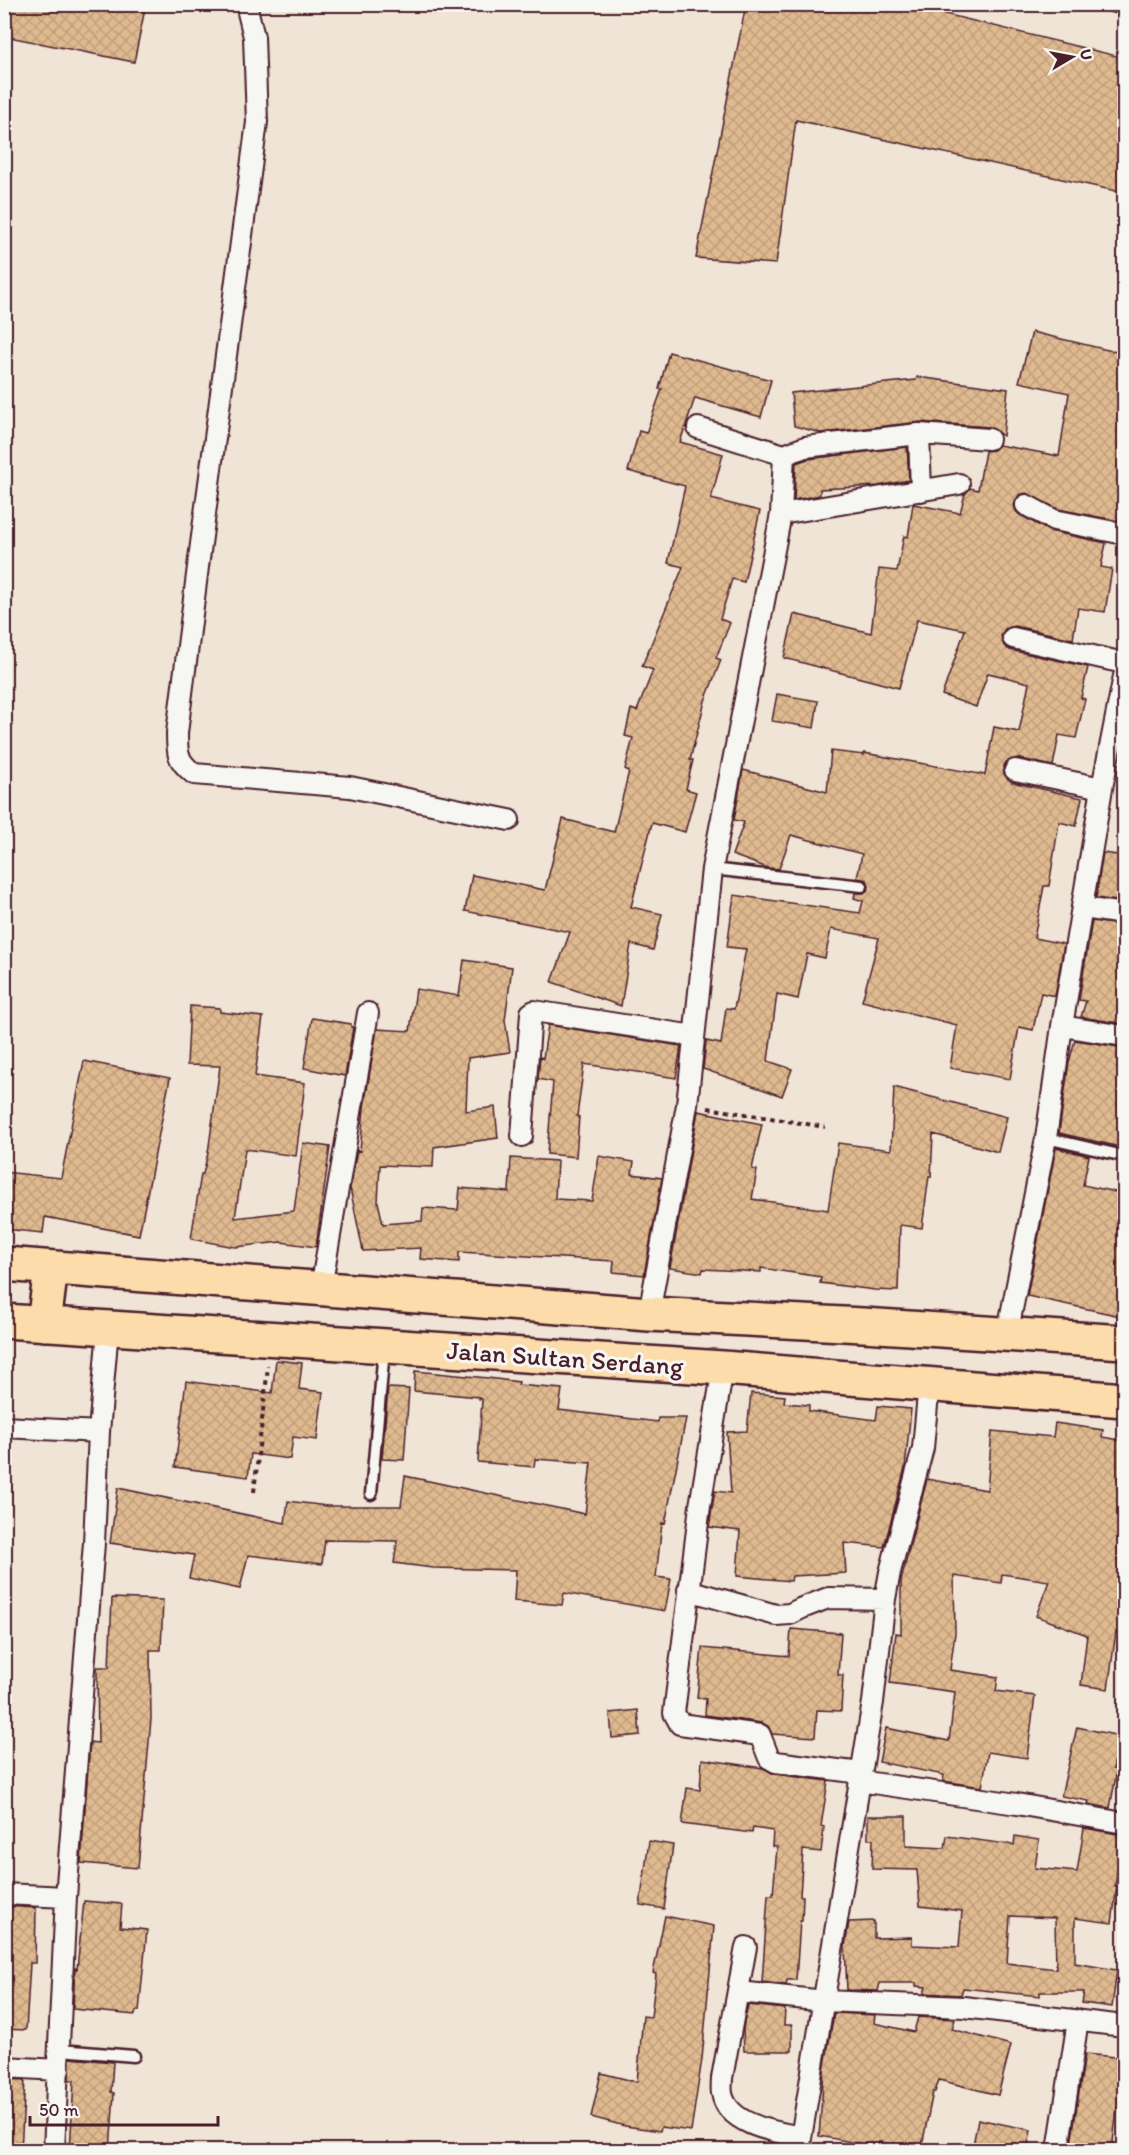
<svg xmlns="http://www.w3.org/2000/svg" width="1129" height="2155" font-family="Itim,sans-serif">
	<defs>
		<pattern id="building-cross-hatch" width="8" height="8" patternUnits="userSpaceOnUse" patternTransform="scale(1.5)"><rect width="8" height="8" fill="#dfba90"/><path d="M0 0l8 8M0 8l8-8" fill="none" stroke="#c19f7c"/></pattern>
	</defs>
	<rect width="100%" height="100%" fill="#efe4d5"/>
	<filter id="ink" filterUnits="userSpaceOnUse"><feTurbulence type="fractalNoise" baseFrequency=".0167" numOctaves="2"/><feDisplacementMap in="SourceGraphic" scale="12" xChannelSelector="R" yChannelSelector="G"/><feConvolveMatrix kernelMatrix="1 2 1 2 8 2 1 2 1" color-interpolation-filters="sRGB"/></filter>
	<g filter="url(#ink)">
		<path fill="url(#building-cross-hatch)" stroke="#4a1f2b" stroke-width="1.5" fill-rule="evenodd" d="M4 4H146L134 62 4 36Z
			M746 4H904L1125 58V193L796 120 776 264 696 258Z
			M1032 332 1125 354V447L1120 473 1125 474V483L1120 506 1125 507 1124 522 1058 509 1026 493 1019 495 1014 505 1016 511 1020 515 1049 531 1106 543 1101 567 1112 569 1105 612 1078 608 1073 639 1015 626 1005 629 1001 636 1004 646 1010 650 1088 667 1081 698 1085 699 1076 738 1059 735 1053 766 1017 758 1006 762 1003 768 1004 774 1012 782 1082 798 1076 826 1059 822 1049 886H1044L1034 938 1064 944 1055 996 1041 993 1033 1030 1019 1027 1010 1079 950 1068 957 1025 862 1001 879 938 831 929 825 958 807 954 798 999 777 994 768 1061 792 1069 782 1096 703 1069 706 1041 721 1044 726 1008 734 1009 746 949 727 947 734 895 860 913 863 901 854 898 855 893H864L869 887 867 880 857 878 862 854 791 835 779 869 768 868 732 855 744 822 734 820 743 770 827 792 831 751 864 755V753L985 775 994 727 1019 732 1029 683 988 673 976 707 942 695 965 630 917 620 899 688 784 658 794 614 871 633 879 569 897 571 904 536 908 537 913 504 960 513 965 494 970 488 978 490 985 451 994 450 999 445 1059 456 1069 393 1019 382Z
			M669 352 771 380 761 417 695 398 680 442 723 454 711 499 760 511 744 582 732 579 720 619 730 623 716 658 721 660 705 701 690 760H693L686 789 696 792 685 832 652 823 631 907 662 914 653 950 631 944 621 1006 552 982 570 932 465 911 472 875 545 890 563 819 614 832 629 771 625 769 633 738 625 736 631 709 637 711 653 670 642 666 683 567 668 563 685 486 628 471 639 431 646 433 662 389H659Z
			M917 377 1008 389 1003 436 990 427 920 422 821 433 794 426 791 393 916 380Z
			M907 447 909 480 878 486 820 489V495L794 500 796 463 808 459Z
			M777 694 818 701 814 728 772 721Z
			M1103 853 1125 856V902L1096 898Z
			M1092 921 1125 926V1024L1081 1017 1086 1001 1079 1000Z
			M464 960 512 967 505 1020 510 1052 468 1058 466 1111 495 1107 498 1138 434 1147 433 1167 380 1165 378 1202 383 1224 422 1221 423 1208 458 1210 460 1188 509 1192 511 1158 557 1161 555 1199 592 1201 599 1156 634 1162 632 1174 662 1178 644 1275 613 1272 614 1261 459 1252V1262L420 1259 421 1248 363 1251 350 1188 357 1150 360 1151 364 1108 377 1029 410 1031 416 989 459 996Z
			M190 1006 220 1008V1012L263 1017 255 1076 305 1083 296 1156 245 1149 235 1218 294 1211 303 1143 330 1147 316 1247 281 1242 235 1247 191 1239 201 1174H203L208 1153 220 1066 187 1065Z
			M312 1018 351 1024V1027H353L345 1076 304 1068Z
			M548 1025 681 1046 676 1078 584 1064 577 1116 579 1117 576 1157 547 1154 553 1082 538 1079 540 1057 543 1058Z
			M1075 1040 1125 1048V1148L1059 1133 1069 1062Z
			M84 1061 170 1078 139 1235 45 1217 43 1233 4 1229V1172L61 1178Z
			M894 1087 1007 1117 998 1152 933 1134 931 1177 929 1176 922 1228 900 1225 898 1291 875 1290 820 1283 821 1277 761 1268V1272L703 1269 702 1273 670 1268 698 1111 762 1124 752 1169 757 1170 752 1199 828 1210 838 1143 891 1150Z
			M1056 1148 1089 1156 1083 1185 1125 1194V1317L1027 1296Z
			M276 1360 302 1363 299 1389 323 1392 317 1440 293 1437 290 1459 251 1454 248 1477 175 1467 186 1381 272 1393Z
			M415 1371 488 1378 519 1382 518 1385 562 1389 559 1410 658 1422V1418H686L665 1524 662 1523 656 1577 671 1579 665 1611 564 1593 562 1605 514 1601 516 1570 433 1568 394 1563 397 1541 325 1540 322 1564 248 1555 240 1589 189 1578 194 1555 110 1543 118 1488 285 1523 288 1501 327 1506H401L405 1476 585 1514 591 1463 535 1459 534 1467 478 1462 482 1399H479V1397L414 1391Z
			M388 1388 409 1389 404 1460 382 1459Z
			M751 1393 785 1396 784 1403 809 1405V1411L876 1420 878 1406 911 1409 905 1468 884 1547 844 1543 846 1573 792 1576 791 1581 737 1576 740 1531 709 1527 715 1491 731 1493 727 1432 747 1431Z
			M1055 1423 1103 1430 1102 1437 1125 1441V1495L1119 1520 1125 1522V1634L1116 1632 1108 1689 1081 1685 1087 1635 1036 1616 1049 1581 1002 1574 1001 1583 954 1576 955 1633 950 1670 998 1677 996 1691 1035 1696 1027 1758 988 1752 982 1787 943 1781 944 1775 879 1762 886 1728 949 1741 955 1692 890 1683 896 1633 901 1634V1581L927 1479 987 1490 992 1431 1053 1437Z
			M112 1598 163 1600 161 1650H150L151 1719 138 1868 81 1863 90 1742 98 1743 97 1667H109Z
			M791 1629 841 1633 838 1675H843L841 1711 817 1710 815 1737 772 1734 768 1726 762 1723 705 1715 706 1699 697 1698 702 1648 789 1656Z
			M638 1710 640 1735 612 1738 610 1713Z
			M1077 1727 1120 1736 1113 1769 1117 1770 1110 1808 1088 1804 1089 1801 1061 1796Z
			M702 1759 763 1768 774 1774 828 1781 821 1826 824 1827 821 1852 803 1850 800 1896H803L802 1921H800L796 1980H787L786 1985 762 1982 768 1895H773L777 1847 772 1846 773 1831 753 1828 752 1833 682 1824 687 1788 700 1790Z
			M868 1816H906V1846L945 1848 947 1836 1014 1845 1015 1836 1039 1840 1035 1868 1077 1872 1084 1828 1123 1835 1115 1886H1117L1112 1923 1075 1918V1963L1117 1970 1112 2007 1082 2003 1084 1992H1040V1996L963 1988 961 1995 924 1993 926 1987 916 1986V1983H880L878 1991 847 1990 845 1947 849 1922 874 1921V1938L912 1937V1945L959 1947 962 1911 920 1906 917 1870 872 1869 873 1839H868ZM1010 1916 1055 1918 1056 1969 1007 1963Z
			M649 1841 673 1845 664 1909 640 1905Z
			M84 1901 122 1904 120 1927 147 1930 139 2011H136L135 2015 73 2009 75 1968 77 1969Z
			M4 1906 36 1908 35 1963H30L26 2030 4 2029Z
			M665 1916 714 1926 702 2059 691 2131 661 2127 660 2131 625 2126 591 2117 601 2073 637 2082 643 2016 651 2017 656 1974 653 1973Z
			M748 2005 785 2009 784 2025H792V2051H744L743 2028Z
			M834 2013 875 2015 874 2023 914 2032 918 2017 955 2019 952 2029 1011 2045 998 2095 939 2080 935 2092H933L921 2150 879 2142 878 2147 819 2136 824 2071Z
			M1085 2054 1125 2058V2109L1117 2108 1112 2151H1070Z
			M70 2058 113 2062 111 2092 114 2093 110 2151H70L74 2080H69Z
			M4 2079 25 2080 21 2151H4Z
			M978 2119 1031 2130 1027 2151H972Z"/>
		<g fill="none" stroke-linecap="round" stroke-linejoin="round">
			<g stroke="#4a1f2b" stroke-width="15">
				<path id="service" d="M1105 4 1124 9
					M712 869 862 886
					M1046 1138 1124 1156
					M371 1494 384 1350
					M60 2050 134 2056"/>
			</g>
			<g stroke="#4a1f2b" stroke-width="24">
				<path id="minor" d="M246 4 254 37 257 122 199 559 177 733C177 754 177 760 194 774L350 787 509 820
					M919 434 921 491
					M784 455 805 447 919 434 989 439
					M1026 505 1054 520 1124 534
					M781 514 959 484
					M1013 638 1124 663
					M1015 770 1102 788
					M1083 908 1124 914
					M1062 1026 1124 1036
					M522 1136 531 1013 534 1011 694 1036
					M321 1288 368 1013
					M649 1314 687 1105 712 869 781 514 784 455 698 428
					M1007 1335 1046 1138 1062 1026 1102 788 1124 676
					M723 1368 700 1506 674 1713 680 1724 760 1735 769 1758 776 1762 861 1773
					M4 1427 99 1432
					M688 1590 776 1615 790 1614 802 1608 828 1598 885 1599
					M859 1781 1017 1804 1124 1823
					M4 1894 66 1897
					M746 1947 722 2078C722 2083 721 2089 722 2093 727 2125 776 2132 801 2137
					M739 1992 825 2001 964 2007 1124 2026
					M4 2067 59 2070
					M54 2150 66 1897 94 1543 99 1432 108 1329
					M799 2150 873 1702 885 1599 890 1572 923 1448 929 1384
					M1058 2150 1078 2020"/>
			</g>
			<g stroke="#4a1f2b" stroke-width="38">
				<path id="trunk" d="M4 1264 649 1314 863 1325 1124 1342
					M4 1321 723 1368 1124 1400
					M44 1324 51 1268"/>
			</g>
			<path stroke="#4a1f2b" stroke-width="4" stroke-dasharray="4.5 4.5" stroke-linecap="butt" d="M708 1108 825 1127
				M254 1492 268 1366"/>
			<use href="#service" stroke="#f6f6f2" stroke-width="10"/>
			<use href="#minor" stroke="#f6f6f2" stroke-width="20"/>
			<use href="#trunk" stroke="#fddcac" stroke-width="33"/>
		</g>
	</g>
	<g text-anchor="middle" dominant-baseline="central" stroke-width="6" stroke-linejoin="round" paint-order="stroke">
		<g font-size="26" fill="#4a1f2b" stroke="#f6f6f2">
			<text transform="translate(565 1358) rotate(4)">Jalan Sultan Serdang</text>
		</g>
	</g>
	<rect width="1129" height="2155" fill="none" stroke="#f6f6f2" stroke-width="24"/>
	<rect x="12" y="12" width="1105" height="2131" fill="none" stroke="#4a1f2b" stroke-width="2" filter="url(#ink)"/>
	<g transform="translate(1072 57) rotate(80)" stroke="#f6f6f2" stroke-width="4.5" paint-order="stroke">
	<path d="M0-4.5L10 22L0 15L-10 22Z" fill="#4a1f2b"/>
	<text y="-9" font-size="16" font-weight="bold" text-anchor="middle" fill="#4a1f2b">U</text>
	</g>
	<path d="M30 2116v9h188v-9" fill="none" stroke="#4a1f2b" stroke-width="3"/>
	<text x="39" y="2116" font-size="18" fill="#4a1f2b" stroke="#f6f6f2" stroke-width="4.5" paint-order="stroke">50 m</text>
</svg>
